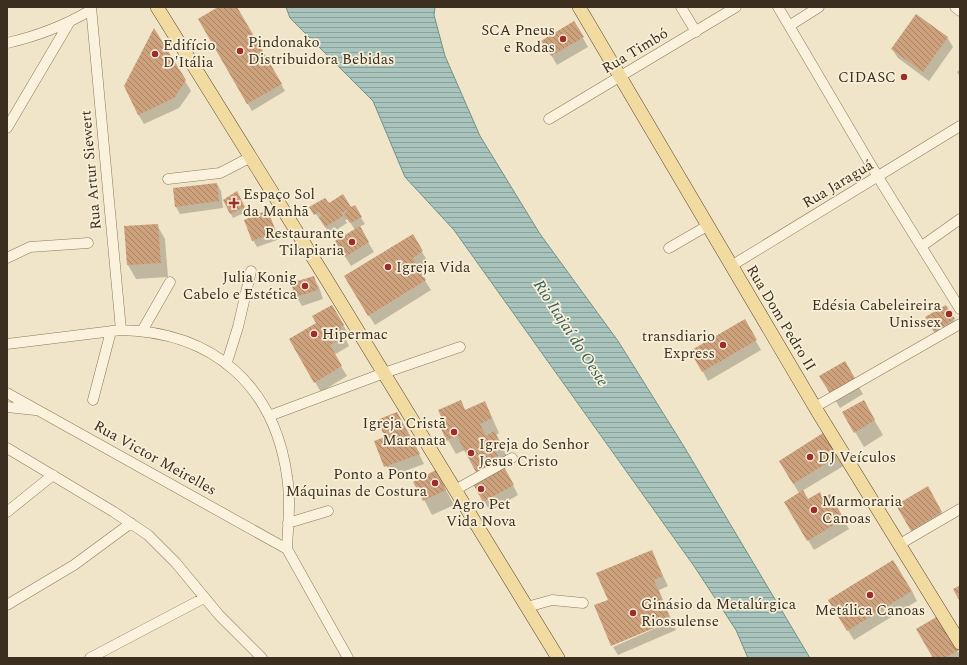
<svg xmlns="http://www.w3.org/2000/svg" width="967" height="665" font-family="Spectral,serif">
	<defs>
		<pattern id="water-rules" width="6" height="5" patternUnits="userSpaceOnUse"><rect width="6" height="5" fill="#a9c4bd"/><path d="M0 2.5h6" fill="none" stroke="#8ba099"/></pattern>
		<pattern id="building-back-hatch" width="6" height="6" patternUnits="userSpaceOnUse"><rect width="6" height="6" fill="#cea17d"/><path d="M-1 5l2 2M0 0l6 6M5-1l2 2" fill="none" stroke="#a88466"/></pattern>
	</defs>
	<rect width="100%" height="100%" fill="#f0e5c8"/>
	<path fill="url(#water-rules)" stroke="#6f938b" d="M286 7H435L434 15 445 56 480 136 540 234 618 341 683 445 810 658H748L736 630 694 566 454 230 405 177 373 101 290 18Z"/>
	<path fill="#0003" d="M220 7H236L285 91 252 111 199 19Z
		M574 22 588 47 557 65 543 41Z
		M947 37 953 47 929 81 898 58 892 49Z
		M960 69V77L957 72Z
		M185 81 191 91 179 108 144 124 138 114Z
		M217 184 221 191 223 208 180 214 176 207 174 189Z
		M239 197 246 212 233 218 224 200Z
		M328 204 351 209 354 207 365 224 359 227 374 252 351 266 336 242 355 230 348 219 345 220 347 223 330 234 311 207Z
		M267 212 280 239 257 247 253 240Z
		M157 225 165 239 168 277 136 279 128 265Z
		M412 235 428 262 417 268 431 290 375 325 350 286Z
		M313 277 319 287 323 299 302 306 296 296Z
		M332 306 349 335 345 338 349 346 334 355 347 376 321 392 290 340 317 323Z
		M945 306 956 324 937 336 926 318Z
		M744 321 761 350 708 381 692 352Z
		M844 362 863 394 840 408 821 376Z
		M460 401 466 411 485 402 499 433 496 435 508 458 501 462 518 495 490 511 474 484 482 480 465 450 456 454 448 440 444 422Z
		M863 401 883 435 864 447 844 413Z
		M408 432 424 464 391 476 375 442Z
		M826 433 845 465 802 491 808 500 823 499 829 496 849 529 814 550 785 502 799 493 785 470Z
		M436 471 454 505 432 515 415 482Z
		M928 488 947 522 917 540 897 506Z
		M651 551 668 586 659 590 671 619 612 645 609 600Z
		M912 591 917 601 854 640 835 610Z
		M938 617 960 655V658H934Z
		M672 621 676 630 618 655 613 647Z"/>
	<path fill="url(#building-back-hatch)" d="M218 7H237L282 84 247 104 198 19Z
		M916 14 948 37 923 72 891 49Z
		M574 21 584 37 551 56 541 41Z
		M154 28 186 80 174 98 138 115 124 86Z
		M217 183 219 201 175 207 173 188Z
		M237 191 245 207 230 214 223 200Z
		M343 194 351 207 355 205 362 217 350 223 344 215 348 209 342 213 343 216 325 227 319 217 322 216 319 212 314 215 309 207 325 198 329 203Z
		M268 210 276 232 252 241 244 220Z
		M158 224 161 263 127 265 124 226Z
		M360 226 369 242 345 257 335 241Z
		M413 234 423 251 413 258 426 280 368 316 344 276Z
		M314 276 318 290 295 297 291 283Z
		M332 305 344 325 340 328 345 336 330 345 342 366 314 383 289 339 316 323 312 316Z
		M946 305 955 319 934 332 925 317Z
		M745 319 757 340 702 372 690 351Z
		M845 361 856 380 831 395 819 376Z
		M461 400 465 410 485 401 492 418 480 424 486 436 494 431 501 443 493 447 498 456 491 460 494 464 477 474 456 435 447 441 438 423 443 421 438 410Z
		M864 400 875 420 854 433 842 412Z
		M397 412 420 454 384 467 374 441 385 437 377 420Z
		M826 431 840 455 793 484 779 461Z
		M504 467 514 485 483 502 473 484Z
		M436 470 446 490 423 501 413 482Z
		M928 486 942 512 911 531 896 505Z
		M803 490 808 499 820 492 823 498 830 494 844 519 807 541 784 502Z
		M652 550 663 576 654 580 671 621 611 646 594 605 608 600 596 573Z
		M893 560 912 591 847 631 828 600Z
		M959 586 960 600H959L953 589Z
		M938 616 959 650 945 658H933L916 629Z"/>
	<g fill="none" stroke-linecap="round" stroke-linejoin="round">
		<g stroke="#8d775c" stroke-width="11">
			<path id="minor" d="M91 7 121 330
				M681 7 696 32
				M778 7 878 177 960 309
				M955 7 960 11
				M789 26 819 7
				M7 43C38 36 64 26 91 10
				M549 119 736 7
				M7 128 69 23
				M168 179 220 173 251 157
				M922 246 960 219
				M669 248 707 226
				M7 258 30 247 88 243
				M731 266 960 126
				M142 331 170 282
				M7 344 121 330C213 332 274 385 287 476 291 500 288 525 287 549
				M227 362 238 327 251 271
				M7 393 287 549
				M93 400 111 331
				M7 407 35 410
				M815 407 960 324
				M269 416 384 373 460 347
				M7 448 114 512 148 535 176 563 219 615 262 658
				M455 490 512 458
				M7 512 53 475
				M288 523 328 511
				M900 544 960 509
				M287 549 348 658
				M7 605 74 565 131 523
				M527 607 552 600 583 603
				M90 658 204 598"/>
		</g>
		<g stroke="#5b4530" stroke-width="14">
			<path id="major" d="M157 7 325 277 558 658
				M579 7 819 414 960 643"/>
		</g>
		<use href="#minor" stroke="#faf2dc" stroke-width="10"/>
		<use href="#major" stroke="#f2dba0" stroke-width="13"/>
	</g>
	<g fill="#9d2c2b" stroke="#f7efd8" stroke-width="1.5">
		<circle cx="563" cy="39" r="4"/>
		<circle cx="240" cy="51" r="4"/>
		<circle cx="155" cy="54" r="4"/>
		<circle cx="904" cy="77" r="4"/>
		<path d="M232 197h4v4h4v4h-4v4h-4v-4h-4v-4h4z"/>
		<circle cx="352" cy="242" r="4"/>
		<circle cx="388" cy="267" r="4"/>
		<circle cx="305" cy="286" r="4"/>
		<circle cx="949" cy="314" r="4"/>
		<circle cx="314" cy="334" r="4"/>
		<circle cx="723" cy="345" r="4"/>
		<circle cx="454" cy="432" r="4"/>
		<circle cx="471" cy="453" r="4"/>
		<circle cx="810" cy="457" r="4"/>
		<circle cx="435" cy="483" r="4"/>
		<circle cx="481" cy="489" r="4"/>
		<circle cx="814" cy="510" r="4"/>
		<circle cx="870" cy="595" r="4"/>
		<circle cx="633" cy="613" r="4"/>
	</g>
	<g text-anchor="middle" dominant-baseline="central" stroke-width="3.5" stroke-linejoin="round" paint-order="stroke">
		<g font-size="15" fill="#3d2f20" stroke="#f7efd8" text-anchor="start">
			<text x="555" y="30" text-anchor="end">SCA Pneus<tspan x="555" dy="17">e Rodas</tspan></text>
			<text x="248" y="42">Pindonako<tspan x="248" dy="17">Distribuidora Bebidas</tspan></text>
			<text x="163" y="45">Edifício<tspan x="163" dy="17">D'Itália</tspan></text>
			<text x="896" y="77" text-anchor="end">CIDASC</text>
			<text x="243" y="194">Espaço Sol<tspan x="243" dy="17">da Manhã</tspan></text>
			<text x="344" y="233" text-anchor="end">Restaurante<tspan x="344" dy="17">Tilapiaria</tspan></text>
			<text x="396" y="267">Igreja Vida</text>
			<text x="297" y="277" text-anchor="end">Julia Konig<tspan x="297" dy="17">Cabelo e Estética</tspan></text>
			<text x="941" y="305" text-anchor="end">Edésia Cabeleireira<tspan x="941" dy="17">Unissex</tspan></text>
			<text x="322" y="334">Hipermac</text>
			<text x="715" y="336" text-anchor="end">transdiario<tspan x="715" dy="17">Express</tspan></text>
			<text x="446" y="423" text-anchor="end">Igreja Cristã<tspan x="446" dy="17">Maranata</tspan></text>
			<text x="479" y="444">Igreja do Senhor<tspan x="479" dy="17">Jesus Cristo</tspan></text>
			<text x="818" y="457">DJ Veículos</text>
			<text x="427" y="474" text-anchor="end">Ponto a Ponto<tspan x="427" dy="17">Máquinas de Costura</tspan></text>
			<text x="822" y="501">Marmoraria<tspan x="822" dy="17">Canoas</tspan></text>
			<text x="481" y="504" text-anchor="middle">Agro Pet<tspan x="481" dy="17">Vida Nova</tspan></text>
			<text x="641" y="604">Ginásio da Metalúrgica<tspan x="641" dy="17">Riossulense</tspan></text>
			<text x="870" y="610" text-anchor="middle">Metálica Canoas</text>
		</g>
		<g font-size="15" fill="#3d2f20" stroke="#f7efd8">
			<text transform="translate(635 51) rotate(-31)">Rua Timbó</text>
			<text transform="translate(91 170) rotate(-95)">Rua Artur Siewert</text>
			<text transform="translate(838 184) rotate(-31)">Rua Jaraguá</text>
			<text transform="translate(781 318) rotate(59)">Rua Dom Pedro II</text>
			<text transform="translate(155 458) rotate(29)">Rua Victor Meirelles</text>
		</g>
		<g font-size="16" font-style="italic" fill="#2f5d5b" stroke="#f7efd8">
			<text transform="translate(571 333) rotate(57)">Rio Itajaí do Oeste</text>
		</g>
	</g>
	<rect width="967" height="665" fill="none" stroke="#3d2f20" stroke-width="16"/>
</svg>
